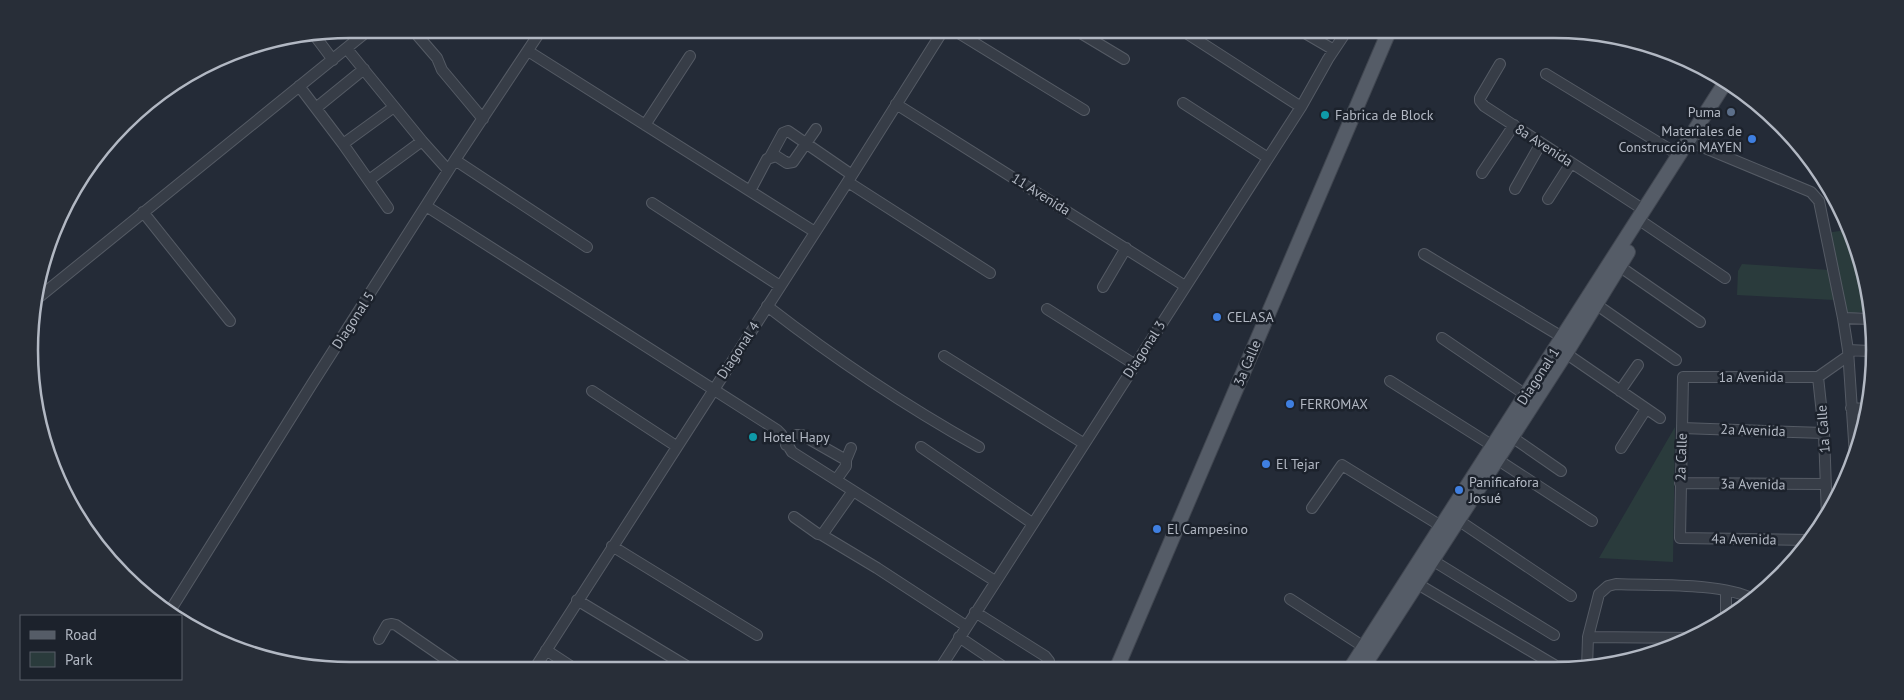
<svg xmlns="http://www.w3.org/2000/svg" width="1904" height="700" font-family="'PT Sans',sans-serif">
	<rect width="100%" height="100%" fill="#242b37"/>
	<path fill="#2a3b3c" d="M1846 230 1872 308V310L1844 315 1826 233Z
		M1742 264 1830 270 1834 300 1737 295 1738 271Z
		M1675 427 1673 562 1599 558Z"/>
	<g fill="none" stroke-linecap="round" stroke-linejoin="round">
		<g stroke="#555b65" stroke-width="12">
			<path id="minor" d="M412 29 437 58 442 70 483 119
				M952 29 1084 110
				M1074 29 1124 59
				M1180 29 1301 107
				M1298 29 1334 50
				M315 36 333 60
				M347 49 422 141 448 170
				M528 51 815 232
				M1500 64 1480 98V101L1484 106 1644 210
				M1546 74 1679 155
				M299 86 343 144 388 208
				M1183 103 1268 158
				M896 104 1185 286
				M316 108 364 69
				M645 125 690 56
				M1688 141 1811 192 1819 201 1843 318 1848 350 1855 456
				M343 144 394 107
				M770 157 783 133 788 131 852 175
				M455 160 587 247
				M1482 173 1514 125
				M369 180 422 141
				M848 182 990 273
				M1515 189 1541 143
				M750 191 767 159 776 156 787 163 793 162 816 129
				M1548 199 1571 163
				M652 203 780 286
				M426 206 777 430 781 434 792 452 995 581
				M143 212 230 321
				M1638 219 1725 278
				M1424 254 1567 340
				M1619 266 1700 322
				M1103 287 1126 248
				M33 302 370 29
				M1597 305 1676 360
				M767 306C834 358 904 405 979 447
				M1047 309 1134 364
				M1843 318 1872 319
				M1442 338 1526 395
				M1561 350 1660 418
				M1848 350 1870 351
				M944 356 1083 443
				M1390 381 1493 446
				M592 391 676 446
				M1620 391 1638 365
				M1851 408 1866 409
				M1682 428 1824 433
				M1512 437 1561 471
				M786 445 796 435H802L846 460
				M921 447 1032 523
				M1621 448 1646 409
				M1492 456 1592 521
				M836 480 846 466V460L851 448
				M1680 483 1826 484
				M1312 508 1342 465 1441 526
				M794 517 818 534 822 535 853 491
				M1827 517 1824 433 1818 377 1848 356
				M1458 520 1571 596
				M822 535 877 568 966 626
				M1809 540 1680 538 1683 377H1818
				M612 546 757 635
				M1432 560 1554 635
				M1411 580 1561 669
				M1726 591V618
				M1290 599 1364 647
				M577 600 693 670
				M975 612 1045 656 1049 661 1046 670
				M168 614 312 384 455 160 542 29
				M959 637 1008 670
				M1588 637 1695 638
				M379 639 387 625 392 624 396 625 463 671
				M546 650 578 671
				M1556 666 1587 667
				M1587 668 1588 637 1599 594 1608 586 1616 584C1656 586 1718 582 1754 599
				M939 670 1301 107 1328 59 1348 29
				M533 671 852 175 944 29"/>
		</g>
		<g stroke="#404650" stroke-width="16">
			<path id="major" d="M1350 669 1725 83
				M1362 669 1566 353 1628 252
				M1116 670 1390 29"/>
		</g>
		<use href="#minor" stroke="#373d47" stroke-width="10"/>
		<use href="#major" stroke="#555c67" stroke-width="14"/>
	</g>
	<circle fill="#5c6f8a" stroke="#1c222c" stroke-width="2" cx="1731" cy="112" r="5"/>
	<g fill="#0f9aa8" stroke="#1c222c" stroke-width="2">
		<circle cx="1325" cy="115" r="5"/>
		<circle cx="753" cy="437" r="5"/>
	</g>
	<g fill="#3f7fe0" stroke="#1c222c" stroke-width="2">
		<circle cx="1752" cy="139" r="5"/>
		<circle cx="1217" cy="317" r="5"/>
		<circle cx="1290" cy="404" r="5"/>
		<circle cx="1266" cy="464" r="5"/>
		<circle cx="1459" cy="490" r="5"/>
		<circle cx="1157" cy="529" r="5"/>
	</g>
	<g text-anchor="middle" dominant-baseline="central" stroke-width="5" stroke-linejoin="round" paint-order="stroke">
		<g font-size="14" fill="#b2b8c3" stroke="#1c222c" text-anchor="start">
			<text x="1721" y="112" text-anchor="end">Puma</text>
			<text x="1335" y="115">Fabrica de Block</text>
			<text x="1742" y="131" text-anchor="end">Materiales de<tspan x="1742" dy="16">Construcción MAYEN</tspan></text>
			<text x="1227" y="317">CELASA</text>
			<text x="1300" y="404">FERROMAX</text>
			<text x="763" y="437">Hotel Hapy</text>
			<text x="1276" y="464">El Tejar</text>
			<text x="1469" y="482">Panificafora<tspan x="1469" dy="16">Josué</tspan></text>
			<text x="1167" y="529">El Campesino</text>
		</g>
		<g font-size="14" fill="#b2b8c3" stroke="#1c222c">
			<text transform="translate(1544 145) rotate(33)">8a Avenida</text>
			<text transform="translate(1041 194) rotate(32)">11 Avenida</text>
			<text transform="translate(353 320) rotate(-57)">Diagonal 5</text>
			<text transform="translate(1144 349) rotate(-57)">Diagonal 3</text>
			<text transform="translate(738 350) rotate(-57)">Diagonal 4</text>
			<text transform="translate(1247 363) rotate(-67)">3a Calle</text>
			<text transform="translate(1538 376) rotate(-57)">Diagonal 1</text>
			<text x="1751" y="377">1a Avenida</text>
			<text transform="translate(1823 429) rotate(-94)">1a Calle</text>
			<text transform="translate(1753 430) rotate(2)">2a Avenida</text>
			<text transform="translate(1681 457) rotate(-88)">2a Calle</text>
			<text transform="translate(1753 484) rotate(1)">3a Avenida</text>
			<text transform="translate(1744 539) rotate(1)">4a Avenida</text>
		</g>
	</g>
	<path d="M0 0H1904V700H0ZM350 38H1554A312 312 0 0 1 1866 350V350A312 312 0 0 1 1554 662H350A312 312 0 0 1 38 350V350A312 312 0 0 1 350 38Z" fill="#282e38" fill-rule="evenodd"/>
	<path fill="none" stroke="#b2b8c3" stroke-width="2.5" d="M350 38H1554A312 312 0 0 1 1866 350V350A312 312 0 0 1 1554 662H350A312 312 0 0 1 38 350V350A312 312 0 0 1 350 38Z"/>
	<rect x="20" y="615" width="162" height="65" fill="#1c222c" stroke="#585e68"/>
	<rect x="30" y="631" width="25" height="8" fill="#555c67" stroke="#585e68"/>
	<text x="65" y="640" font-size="15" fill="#b2b8c3">Road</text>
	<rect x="30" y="652" width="25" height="15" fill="#2a3b3c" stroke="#585e68"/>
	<text x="65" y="665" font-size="15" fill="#b2b8c3">Park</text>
</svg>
